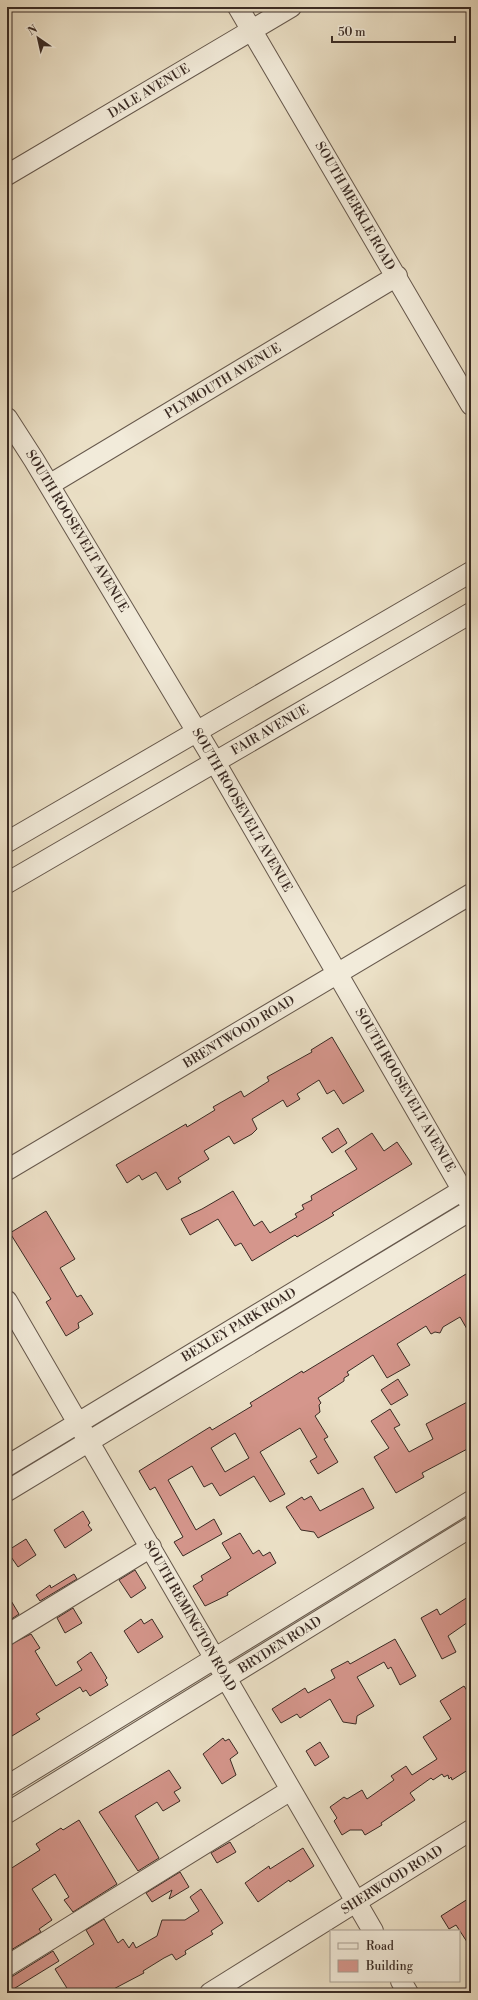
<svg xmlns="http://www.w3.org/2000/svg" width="478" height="2000" font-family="'Libre Bodoni',serif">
	<rect width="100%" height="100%" fill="#ebe0c6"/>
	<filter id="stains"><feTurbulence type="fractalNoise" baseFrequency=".005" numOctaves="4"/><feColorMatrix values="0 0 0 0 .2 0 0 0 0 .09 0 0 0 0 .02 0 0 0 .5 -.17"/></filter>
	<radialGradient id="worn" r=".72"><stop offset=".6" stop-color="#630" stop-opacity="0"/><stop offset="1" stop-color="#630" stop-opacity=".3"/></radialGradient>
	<path fill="#d5968c" stroke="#3a2b24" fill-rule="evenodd" d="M332 1037 364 1091 343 1104 334 1090 327 1094 319 1080 297 1094 300 1099 287 1107 283 1100 252 1119 257 1129 252 1134 234 1144 229 1136 204 1151 209 1159 178 1178 181 1182 167 1190 156 1172 142 1180 139 1175 127 1183 116 1165 186 1124 187 1127 215 1110 213 1107 241 1091 244 1097 269 1081 267 1077 312 1052 311 1050Z
		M338 1128 347 1143 332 1153 322 1138Z
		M372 1133 384 1151 397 1142 412 1164 332 1213 334 1215 297 1237 295 1235 252 1261 241 1243 235 1246 218 1219 190 1235 181 1219 202 1209 233 1191 254 1226 262 1221 270 1233 297 1217 295 1214 304 1209 302 1205 312 1200 311 1196 357 1169 345 1151Z
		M46 1211 75 1259 60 1268 77 1297 81 1295 93 1314 78 1323 79 1328 66 1336 46 1302 51 1299 10 1233Z
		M471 1271V1336L460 1317 443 1327 440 1333 435 1332 431 1334 426 1326 397 1344 410 1365 387 1378 373 1355 347 1372 349 1375 344 1378V1381L318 1398 321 1403 319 1405 320 1412 315 1416 328 1437 324 1439 338 1462 318 1474 310 1461 317 1457 300 1428 260 1452 285 1494 270 1502 254 1476 220 1496 212 1483 204 1487 192 1466 168 1480 196 1530 214 1519 222 1534 183 1556 174 1542 183 1537 155 1487 150 1490 139 1471 210 1427 212 1430 252 1406 250 1403 281 1384 302 1371 303 1373ZM235 1433 249 1458 225 1472 211 1448Z
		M398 1379 408 1395 391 1405 381 1390Z
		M471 1400V1447L422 1473 424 1477 396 1493 374 1457 389 1448 371 1421 390 1409 400 1425 394 1428 409 1452 433 1439 426 1424Z
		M363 1488 374 1508 318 1538 314 1532 301 1530 286 1507 302 1497 304 1500 311 1496 320 1511Z
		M83 1511 90 1523 88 1525 92 1530 65 1548 54 1530Z
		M240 1533 253 1554 259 1550 263 1556 270 1552 276 1563 227 1593 228 1595 205 1606 193 1586 203 1580 201 1576 231 1558 222 1543Z
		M26 1539 36 1555 18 1567 7 1551Z
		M135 1570 146 1588 131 1598 119 1580Z
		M74 1574 77 1579 40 1601 36 1595 50 1585 51 1588Z
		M7 1594 19 1614 7 1622Z
		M471 1595V1620L448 1636 456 1652 442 1659 421 1618 437 1609 440 1615Z
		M73 1608 82 1623 65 1633 57 1618Z
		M141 1619 144 1624 152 1619 163 1637 138 1653 124 1631Z
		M31 1634 40 1648 35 1651 56 1686 82 1670 77 1662 91 1652 107 1678 105 1680 108 1685 90 1696 86 1690 83 1692 80 1687 36 1714 40 1719 7 1739V1646Z
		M395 1639 416 1676 400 1685 391 1667 388 1669 384 1662 357 1677 374 1706 357 1716 356 1724 343 1722 330 1699 300 1718 297 1714 281 1723 272 1709 305 1688 308 1693 335 1678 331 1670 348 1661 350 1664Z
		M464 1686 471 1697V1768L452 1780 451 1777 449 1779 448 1775 444 1777 442 1774 433 1780 431 1778 410 1793 415 1800 381 1823 382 1825 365 1835 362 1830H350L342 1835 334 1821 337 1818 330 1807 344 1797 347 1799 362 1790 367 1799 394 1780 391 1776 406 1766 412 1775 437 1759 423 1737 451 1719 440 1701Z
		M223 1738 225 1741 229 1739 238 1753 230 1759 236 1775 222 1784 203 1754Z
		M320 1742 329 1757 315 1766 306 1751Z
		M169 1770 181 1788 174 1792 180 1801 163 1811 157 1802 135 1816 159 1858 138 1871 99 1812Z
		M79 1820 117 1884 73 1912 64 1900 69 1897 55 1874 32 1889 52 1920 39 1929 41 1932 11 1950 7 1946V1871L40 1850 36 1844 61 1828 63 1830Z
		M230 1842 236 1852 217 1863 211 1853Z
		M303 1848 314 1866 290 1882 289 1880 258 1902 245 1883 269 1866 270 1869Z
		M180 1872 189 1887 169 1899 172 1890 152 1902 146 1893Z
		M201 1889 223 1923 211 1931 213 1934 185 1951 186 1954 176 1960 172 1954 164 1958 143 1971 144 1973 106 1993H70L55 1969 94 1944 86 1930 104 1919 118 1943 123 1939 129 1948 133 1942 136 1948 157 1936 162 1920H185L199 1911 190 1897Z
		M471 1897V1948L456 1925 449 1929 441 1916Z
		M53 1951 59 1961 7 1993V1977L13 1976Z"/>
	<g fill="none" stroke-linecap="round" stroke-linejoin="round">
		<g stroke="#66584c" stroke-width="22">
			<path id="minor" d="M238 7 471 405
				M7 175 291 7
				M7 418 34 460 215 762 471 1205
				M49 485 397 276
				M7 842 471 572
				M7 883 471 613
				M7 1170 471 894
				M7 1301 373 1931
				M7 1466 471 1185
				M7 1491 471 1210
				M7 1635 151 1547
				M7 1786 471 1501
				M7 1813 471 1527
				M7 1966 291 1790
				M401 1981 408 1993
				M210 1993 471 1830"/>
		</g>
		<use href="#minor" stroke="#f2ebda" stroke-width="20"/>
	</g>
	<g text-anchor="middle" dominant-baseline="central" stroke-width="4" stroke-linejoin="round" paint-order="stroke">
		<g font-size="13" fill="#3a2b24" stroke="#f2ebda">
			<text transform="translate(149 91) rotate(-31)">DALE AVENUE</text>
			<text transform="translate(355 206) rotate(60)">SOUTH MERKLE ROAD</text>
			<text transform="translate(223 381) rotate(-31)">PLYMOUTH AVENUE</text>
			<text transform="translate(77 531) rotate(59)">SOUTH ROOSEVELT AVENUE</text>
			<text transform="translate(270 730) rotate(-30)">FAIR AVENUE</text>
			<text transform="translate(242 810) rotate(60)">SOUTH ROOSEVELT AVENUE</text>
			<text transform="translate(239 1032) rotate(-31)">BRENTWOOD ROAD</text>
			<text transform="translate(405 1090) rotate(60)">SOUTH ROOSEVELT AVENUE</text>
			<text transform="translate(239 1325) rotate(-31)">BEXLEY PARK ROAD</text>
			<text transform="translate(190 1616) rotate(60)">SOUTH REMINGTON ROAD</text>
			<text transform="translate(280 1645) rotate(-32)">BRYDEN ROAD</text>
			<text transform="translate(392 1880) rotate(-32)">SHERWOOD ROAD</text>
		</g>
	</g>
	<rect width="478" height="2000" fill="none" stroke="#ebe0c6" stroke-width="24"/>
	<rect x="8" y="8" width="462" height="1984" fill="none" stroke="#3a2b24" stroke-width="2"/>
	<rect x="12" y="12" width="454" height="1976" fill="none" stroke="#3a2b24"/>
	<rect x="330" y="1930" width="130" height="52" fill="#f2ebda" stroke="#a89e91"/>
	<rect x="338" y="1943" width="20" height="6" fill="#f2ebda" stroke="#a89e91"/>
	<text x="366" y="1950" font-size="12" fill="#3a2b24">Road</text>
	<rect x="338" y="1960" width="20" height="12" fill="#d5968c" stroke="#a89e91"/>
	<text x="366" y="1970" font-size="12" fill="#3a2b24">Building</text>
	<g transform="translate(38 38) rotate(326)" stroke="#f2ebda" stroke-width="3" paint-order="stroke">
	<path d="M0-3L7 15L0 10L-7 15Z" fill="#3a2b24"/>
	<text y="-6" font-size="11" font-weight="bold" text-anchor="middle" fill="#3a2b24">N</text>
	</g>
	<path d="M332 36v6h123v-6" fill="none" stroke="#3a2b24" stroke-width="2"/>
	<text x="338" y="36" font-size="12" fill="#3a2b24" stroke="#f2ebda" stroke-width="3" paint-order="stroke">50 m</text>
	<rect width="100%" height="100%" filter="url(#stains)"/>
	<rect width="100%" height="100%" fill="url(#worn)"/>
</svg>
